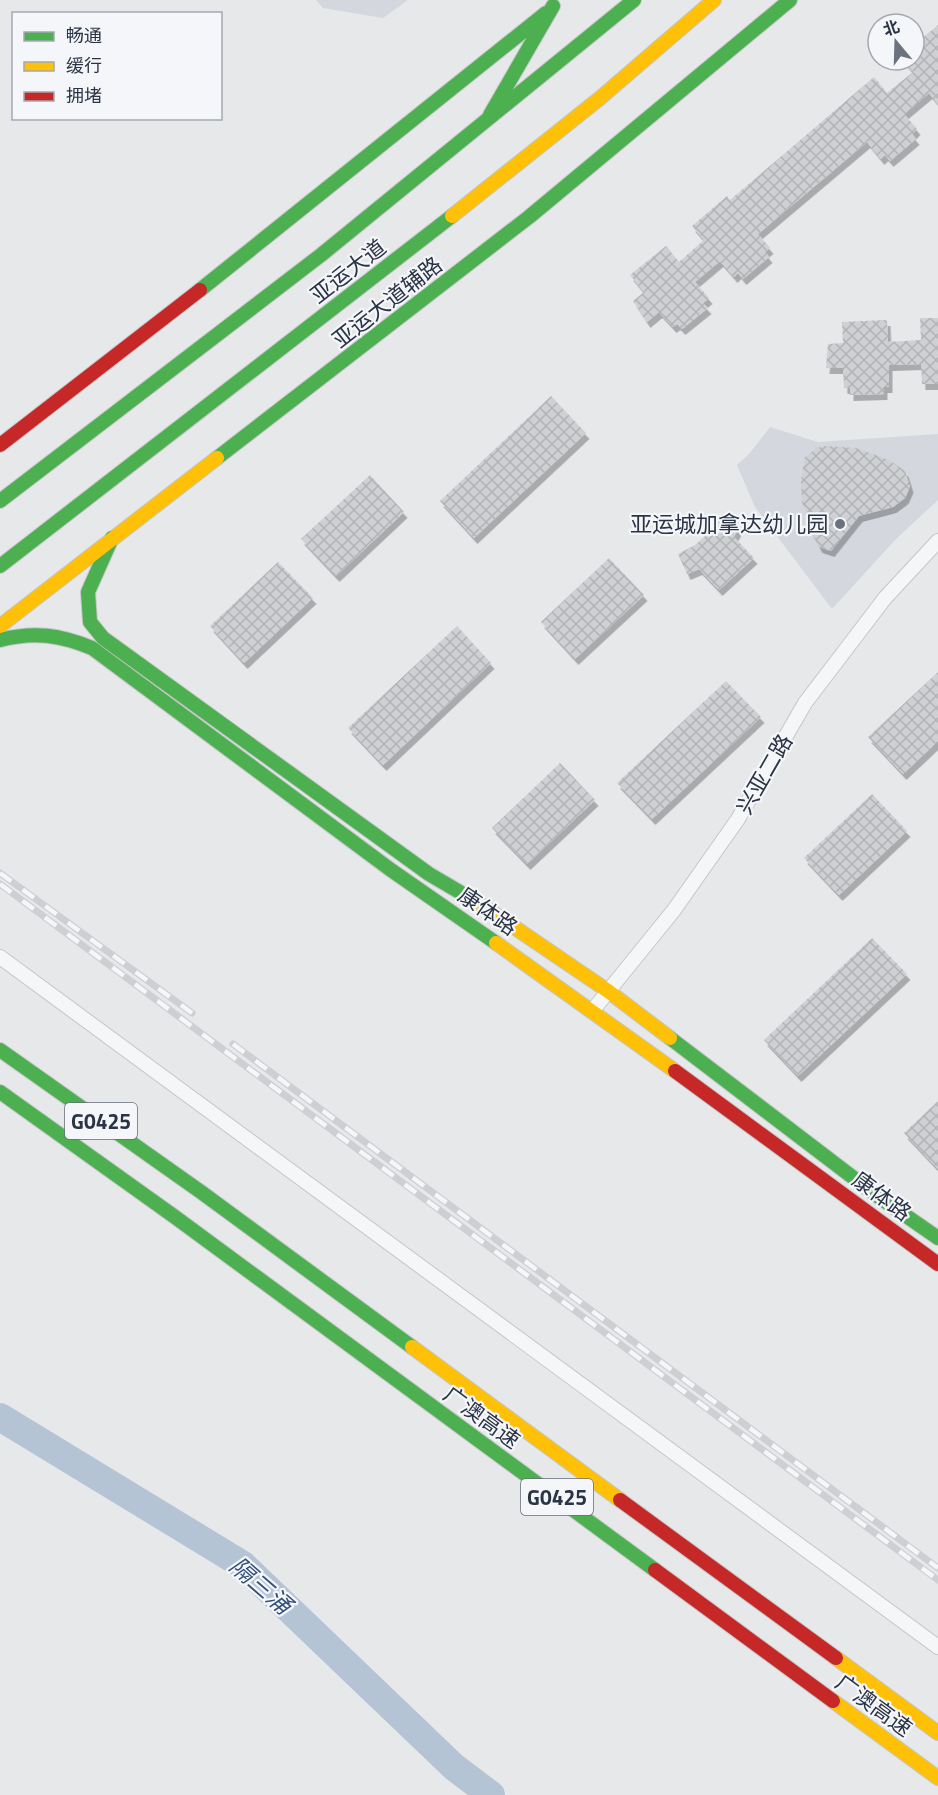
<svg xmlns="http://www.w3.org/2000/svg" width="938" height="1795" font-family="'Titillium Web','Noto Sans SC',sans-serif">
	<defs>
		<pattern id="building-cross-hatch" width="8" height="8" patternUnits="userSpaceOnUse" patternTransform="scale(1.5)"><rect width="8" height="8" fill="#ced0d3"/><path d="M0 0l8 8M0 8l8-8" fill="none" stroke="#b1b3b6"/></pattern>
		<filter id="shadow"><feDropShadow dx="3.5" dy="6" stdDeviation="0" flood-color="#0004"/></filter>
	</defs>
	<rect width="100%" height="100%" fill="#e6e8ea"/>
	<path fill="#d4d7dd" d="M316 0H408L383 18 323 8Z
		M770 427 818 442 938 434V500L895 540 832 609 755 507 737 465 750 453Z"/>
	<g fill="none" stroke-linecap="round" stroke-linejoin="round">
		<path stroke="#b4c4d5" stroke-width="28" d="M0 1417 243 1565 454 1767 491 1795"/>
	</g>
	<path fill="url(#building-cross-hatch)" filter="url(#shadow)" d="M938 25V104L929 93 904 114 917 129 912 134 916 139 890 161 885 155 881 159 867 142 758 234 770 248 765 252 769 257 743 279 738 273 734 277 720 261 695 282 709 298 703 303 708 308 682 329 677 324 673 327 659 312 647 322 633 301 644 292 630 275 666 246 679 262 704 240 692 226 727 196 730 200 874 77 887 93 913 72 903 60H914V45Z
		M920 318H938V384H922L921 364 889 365V387H884V394L850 395V388H844L843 368H826L828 344 843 343 842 322 887 320 888 342 921 340Z
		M551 396 586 433 474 538 440 501Z
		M825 446 856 448 889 460 905 471 910 487 905 498 893 507 859 516 831 551 819 547 814 538 802 502 801 481 805 457 817 448Z
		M370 475 404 512 336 576 301 539Z
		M722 514 741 524 734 537 754 558 719 590 699 569 687 574 678 554 695 545 711 531Z
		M609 558 644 595 575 659 541 622Z
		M278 562 313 598 244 663 210 626Z
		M457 626 491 663 383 765 348 728Z
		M938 672V741L903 774 868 737Z
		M726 681 761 717 652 819 617 783Z
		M560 763 595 800 527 864 492 828Z
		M872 794 907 831 839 895 804 858Z
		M872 938 907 974 798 1076 764 1040Z
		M938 1101V1169L904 1133Z"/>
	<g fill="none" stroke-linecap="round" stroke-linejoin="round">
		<g stroke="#c4c6c8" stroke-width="16">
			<path id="street" d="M0 957 938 1647
				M593 1010 674 910 738 819 805 703 885 598 938 541"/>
		</g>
		<g stroke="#c4c6c8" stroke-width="16">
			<path id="fast" d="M490 115 553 6
				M200 290 546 13
				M217 458 529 217 790 0
				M0 501 321 255 634 0
				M112 538 88 592 90 622 103 638 429 874 480 904
				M0 566 452 216
				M0 640C34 631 60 635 92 648L391 870 496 943
				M670 1038 876 1195 938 1238
				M0 1050 201 1192 412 1347
				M0 1092 175 1217 655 1570"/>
		</g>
		<g stroke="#c4c6c8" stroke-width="16">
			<path id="slow" d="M452 216 599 99 714 0
				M0 626 217 458
				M480 904 608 991 670 1038
				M496 943 675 1071
				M412 1347 620 1500
				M836 1658 938 1733
				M833 1701 938 1778"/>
		</g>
		<g stroke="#c4c6c8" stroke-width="16">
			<path id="jam" d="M0 445 200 290
				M675 1071 938 1264
				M620 1500 836 1658
				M655 1570 833 1701"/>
		</g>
		<use href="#street" stroke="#f5f6f7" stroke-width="14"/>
		<use href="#fast" stroke="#4caf50" stroke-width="14"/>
		<use href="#slow" stroke="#ffc107" stroke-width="14"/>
		<use href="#jam" stroke="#c62828" stroke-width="14"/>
		<g stroke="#cecfd2" stroke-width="7">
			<path id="rail" d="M0 873 192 1013
				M0 884 938 1580
				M233 1044 938 1568"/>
		</g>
		<use href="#rail" stroke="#f4f6f9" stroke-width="4.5" stroke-dasharray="14" stroke-linecap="butt"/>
	</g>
	<circle fill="#6c737f" stroke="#f4f6f9" stroke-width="2" cx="840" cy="524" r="6"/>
	<g text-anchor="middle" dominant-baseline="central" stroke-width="4.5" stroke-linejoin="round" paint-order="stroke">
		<g fill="#f4f6f9" stroke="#676e7b" stroke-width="1.5">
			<rect x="65" y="1103" width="72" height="36" rx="4.5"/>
			<rect x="521" y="1479" width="72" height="36" rx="4.5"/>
		</g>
		<g font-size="21" font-weight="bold" fill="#2b3445">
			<text x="101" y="1121">G0425</text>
			<text x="557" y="1497">G0425</text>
		</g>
		<g font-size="22" fill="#2b3445" stroke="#f4f6f9">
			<text transform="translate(348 271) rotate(-38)">亚运大道</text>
			<text transform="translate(387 302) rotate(-38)">亚运大道辅路</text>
			<text transform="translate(764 774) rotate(-60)">兴亚二路</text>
			<text transform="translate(488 911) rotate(35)">康体路</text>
			<text transform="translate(882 1196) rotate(36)">康体路</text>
			<text transform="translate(482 1417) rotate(36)">广澳高速</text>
			<text transform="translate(874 1705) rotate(36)">广澳高速</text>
		</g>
		<g font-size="22" fill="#2b3445" stroke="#f4f6f9" text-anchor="end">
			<text x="828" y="524">亚运城加拿达幼儿园</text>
		</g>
		<g font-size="24" font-style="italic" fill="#34527a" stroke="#f4f6f9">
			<text transform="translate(261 1585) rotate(41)">隔三涌</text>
		</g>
	</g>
	<rect x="12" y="12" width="210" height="108" fill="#f4f6f9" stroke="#a4a8b1" stroke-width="1.5"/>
	<rect x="24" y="32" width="30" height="9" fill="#4caf50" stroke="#a4a8b1" stroke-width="1.5"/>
	<text x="66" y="42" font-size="18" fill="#2b3445">畅通</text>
	<rect x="24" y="62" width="30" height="9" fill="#ffc107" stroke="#a4a8b1" stroke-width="1.5"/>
	<text x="66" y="72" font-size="18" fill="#2b3445">缓行</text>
	<rect x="24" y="92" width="30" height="9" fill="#c62828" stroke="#a4a8b1" stroke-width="1.5"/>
	<text x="66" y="102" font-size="18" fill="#2b3445">拥堵</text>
	<g transform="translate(896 42) rotate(341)"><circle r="28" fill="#f4f6f9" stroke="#a4a8b1" stroke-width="1.5"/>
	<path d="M0-4.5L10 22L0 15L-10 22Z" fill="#6c737f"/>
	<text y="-9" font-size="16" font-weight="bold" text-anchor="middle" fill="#2b3445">北</text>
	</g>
</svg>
